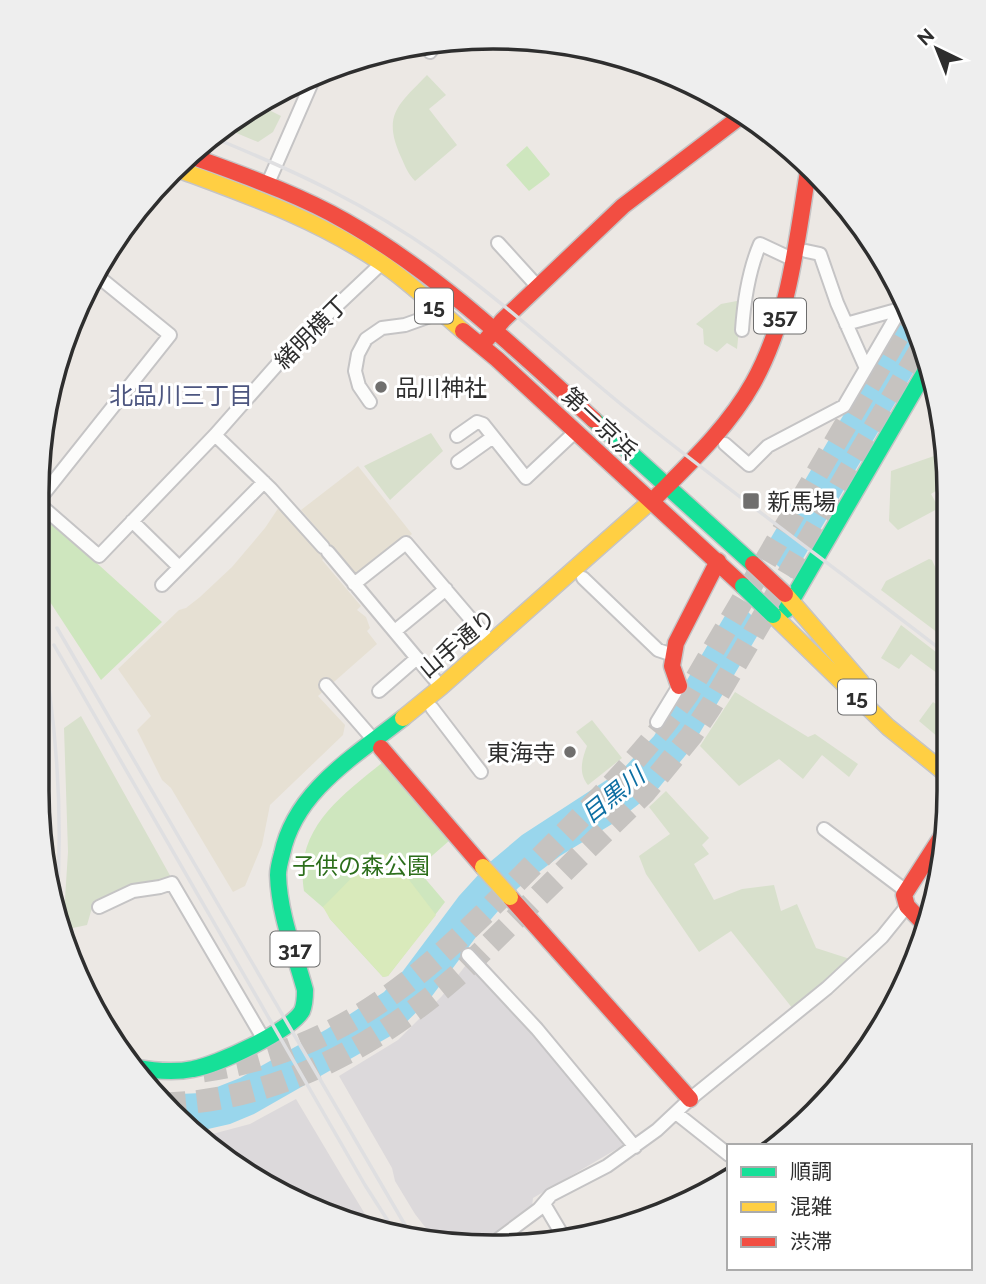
<svg xmlns="http://www.w3.org/2000/svg" width="986" height="1284" font-family="Raleway,'Noto Sans JP',sans-serif">
	<rect width="100%" height="100%" fill="#ece8e4"/>
	<path fill="#dcd9db" d="M469 961 627 1143 533 1198 532 1207 480 1245 435 1240 415 1214 395 1181 392 1168 339 1076 398 1040 442 996Z
		M296 1099 343 1178 376 1232 265 1186 201 1137 250 1124Z"/>
	<path fill="#e6e0d3" d="M358 466 412 534 359 577 334 549 322 560 361 606 357 610 366 617 370 628 367 631 377 644 318 696 345 725 343 735 270 805 262 845 245 886 233 892 171 788 162 780 137 730 151 716 118 669 179 610 186 608 200 597 232 567 265 528 279 507 318 551 328 541 301 510Z"/>
	<path fill="#cee6be" d="M527 146 550 174 549 176 529 191 506 165Z
		M38 510 162 622 101 680 37 582Z
		M383 762 450 840 417 869 445 902 388 976 383 977 330 919 326 910 304 891C294 829 340 797 383 762Z"/>
	<path fill="#d8e0cc" d="M427 75 446 95 429 109 457 145 415 181C408 174 405 166 401 157 382 115 398 105 427 75Z
		M263 107 281 116 273 132 258 142 234 132 247 109 250 108 255 111Z
		M742 300 737 349 727 343 717 352 704 344 703 329 696 324 721 304Z
		M431 433 443 451 390 500 364 466Z
		M945 449V465L940 468 945 478V485L931 494 939 508 898 530 889 521 891 471 934 456Z
		M929 559 932 560 937 571 936 565 945 560C945 583 949 612 938 633L881 590 886 581Z
		M901 625 945 659V692L935 685 941 676 911 654 899 669 881 658Z
		M735 692 808 737 815 734 858 764 849 777 822 755 803 779 779 759 739 786 700 746Z
		M933 702 943 709 945 706V743L919 721Z
		M81 716 172 879 155 885 121 889 94 901 87 925 63 930 68 852 64 728Z
		M592 720 622 758 588 785C578 773 582 759 587 746L576 732Z
		M666 791 709 838 702 845 709 854 694 864 714 900 742 889 774 885 781 911 797 904 816 948 850 959 793 1009 731 931 699 952 646 874 639 856 670 834 649 807Z"/>
	<path fill="#d9eabb" d="M376 853 390 855 436 915 388 976 383 977 330 919 323 907Z"/>
	<path fill="#99d6ec" d="M906 309 926 351 689 751 657 790 617 821 560 856 518 888 479 933 429 1000 394 1034 254 1114 230 1124 195 1132 171 1114 156 1095 202 1093 240 1078 327 1029 384 992 403 971 459 896 490 862 522 835 622 770 654 736Z"/>
	<path fill="#ece8e4" d="M761 550 793 580 765 628 733 598Z"/>
	<g fill="none" stroke-linecap="round" stroke-linejoin="round">
		<path stroke="#c6c3c0" stroke-width="23" stroke-dasharray="23 11" stroke-linecap="butt" d="M203 1071C357 1048 436 962 540 858 593 805 645 754 688 693L910 315
			M163 1104C276 1101 376 1047 459 974L645 792 691 736 711 706 924 344"/>
		<g stroke="#c5c4c5" stroke-width="16">
			<path id="street" d="M430 52 437 42
				M268 183 316 73
				M498 243 538 287
				M806 251 820 254 837 303 865 366
				M846 324 900 309 909 314
				M742 330C744 301 748 272 760 244L792 259
				M370 402 359 386 355 371 358 354 366 339 382 328 405 325 430 316 435 307
				M215 435 271 489 323 547
				M457 436 477 422 483 424 526 478 575 432
				M725 444 749 465 768 446 844 406 904 303
				M458 462 493 437
				M38 501 170 335 100 278
				M38 503 99 556 215 435 290 350 382 263
				M132 521 179 567
				M328 552 441 687
				M583 578 658 650 673 655
				M354 584 406 543 492 644
				M162 585 264 482
				M395 631 446 589
				M326 685 379 746
				M379 691 417 658
				M432 708 481 772
				M657 722 679 686
				M824 829 906 891
				M99 907 133 891 160 887 172 883 263 1038
				M468 955 537 1029 635 1147
				M676 1113 729 1155
				M544 1204 563 1236
				M488 1247 539 1209 551 1195 607 1166 657 1130 690 1099 827 988 882 937 907 906"/>
		</g>
		<g stroke="#c5c4c5" stroke-width="19">
			<path id="fast" d="M594 420 753 564
				M786 610 929 365
				M134 1067C154 1071 173 1073 193 1069 217 1065 290 1031 302 1011 305 1004 305 997 305 990 295 953 279 914 278 875 278 868 280 861 282 854 295 791 355 756 403 718"/>
		</g>
		<g stroke="#c5c4c5" stroke-width="19">
			<path id="slow" d="M180 170C250 196 318 220 380 262 409 281 436 308 463 331
				M785 594 861 682
				M773 615 888 727 945 773
				M403 718 441 687 651 501"/>
		</g>
		<g stroke="#c5c4c5" stroke-width="19">
			<path id="jam" d="M194 157C245 176 298 194 345 221 437 273 516 349 594 420
				M463 331 497 359 743 586
				M486 340 503 320 623 206 745 113
				M656 497C691 462 729 426 753 383 790 317 797 238 809 165
				M679 686 672 666 676 643 718 561
				M381 748 483 867
				M510 897 690 1099
				M927 927 907 906 904 895 945 831"/>
		</g>
		<use href="#street" stroke="#fcfcfb" stroke-width="12"/>
		<use href="#fast" stroke="#16e098" stroke-width="16"/>
		<use href="#slow" stroke="#ffcf43" stroke-width="16"/>
		<use href="#jam" stroke="#f24e42" stroke-width="16"/>
		<path stroke="#dfdfe1" stroke-width="3.5" d="M214 138C295 171 366 204 438 255 502 301 561 355 622 405 728 490 838 570 945 653
			M37 618C57 717 64 817 56 918
			M57 628 412 1237
			M54 645 365 1185 397 1235
			M37 725 42 782 44 846"/>
		<g stroke="#c5c4c5" stroke-width="19" stroke-linecap="butt">
			<path id="fast-bridge" d="M743 586 773 615"/>
		</g>
		<g stroke="#c5c4c5" stroke-width="19" stroke-linecap="butt">
			<path id="slow-bridge" d="M483 867 510 897"/>
		</g>
		<g stroke="#c5c4c5" stroke-width="19" stroke-linecap="butt">
			<path id="jam-bridge" d="M753 564 785 594"/>
		</g>
		<use href="#fast-bridge" stroke="#16e098" stroke-width="16"/>
		<use href="#slow-bridge" stroke="#ffcf43" stroke-width="16"/>
		<use href="#jam-bridge" stroke="#f24e42" stroke-width="16"/>
	</g>
	<g fill="#706f6e" stroke="#fff" stroke-width="2.5">
		<circle cx="381" cy="387" r="7"/>
		<rect x="742" y="492" width="18" height="18" rx="3.5"/>
		<circle cx="570" cy="752" r="7"/>
	</g>
	<g text-anchor="middle" dominant-baseline="central" stroke-width="6" stroke-linejoin="round" paint-order="stroke">
		<g fill="#fff" stroke="#6d6d6d" stroke-width="2">
			<rect x="415" y="288.5" width="38" height="35" rx="5"/>
			<rect x="754" y="298.5" width="52" height="35" rx="5"/>
			<rect x="838" y="679.5" width="38" height="35" rx="5"/>
			<rect x="270.5" y="931.5" width="49" height="35" rx="5"/>
		</g>
		<g font-size="21" font-weight="bold" fill="#2e2e2e">
			<text x="434" y="306">15</text>
			<text x="780" y="316">357</text>
			<text x="857" y="697">15</text>
			<text x="295" y="949">317</text>
		</g>
		<g font-size="23" fill="#2e2e2e" stroke="#fff">
			<text transform="translate(311 332) rotate(-45)">緒明横丁</text>
			<text transform="translate(600 423) rotate(43)">第一京浜</text>
			<text transform="translate(457 643) rotate(-40)">山手通り</text>
		</g>
		<g font-size="23" fill="#2e2e2e" stroke="#fff" text-anchor="start">
			<text x="395" y="387">品川神社</text>
			<text x="767" y="501">新馬場</text>
			<text x="556" y="752" text-anchor="end">東海寺</text>
		</g>
		<g font-size="23" fill="#2c6e1b" stroke="#fff">
			<text x="361" y="865">子供の森公園</text>
		</g>
		<g font-size="24" fill="#4d5680" stroke="#fff">
			<text x="181" y="395">北品川三丁目</text>
		</g>
		<g font-size="24" font-style="italic" fill="#0d6fa3" stroke="#fff">
			<text transform="translate(613 795) rotate(-39)">目黒川</text>
		</g>
	</g>
	<path d="M0 0H986V1284H0ZM493 49H493A444 444 0 0 1 937 493V791A444 444 0 0 1 493 1235H493A444 444 0 0 1 49 791V493A444 444 0 0 1 493 49Z" fill="#eee" fill-rule="evenodd"/>
	<path fill="none" stroke="#2e2e2e" stroke-width="3.5" d="M493 49H493A444 444 0 0 1 937 493V791A444 444 0 0 1 493 1235H493A444 444 0 0 1 49 791V493A444 444 0 0 1 493 49Z"/>
	<rect x="727" y="1144" width="245" height="126" fill="#ffffff" stroke="#ababab" stroke-width="2"/>
	<rect x="741" y="1167" width="35" height="10" fill="#16e098" stroke="#ababab" stroke-width="2"/>
	<text x="790" y="1179" font-size="21" fill="#2e2e2e">順調</text>
	<rect x="741" y="1202" width="35" height="10" fill="#ffcf43" stroke="#ababab" stroke-width="2"/>
	<text x="790" y="1214" font-size="21" fill="#2e2e2e">混雑</text>
	<rect x="741" y="1237" width="35" height="10" fill="#f24e42" stroke="#ababab" stroke-width="2"/>
	<text x="790" y="1249" font-size="21" fill="#2e2e2e">渋滞</text>
	<g transform="translate(937 49) rotate(317)" stroke="#ffffff" stroke-width="5" paint-order="stroke">
	<path d="M0-5L12 26L0 18L-12 26Z" fill="#2e2e2e"/>
	<text y="-10" font-size="19" font-weight="bold" text-anchor="middle" fill="#2e2e2e">N</text>
	</g>
</svg>
